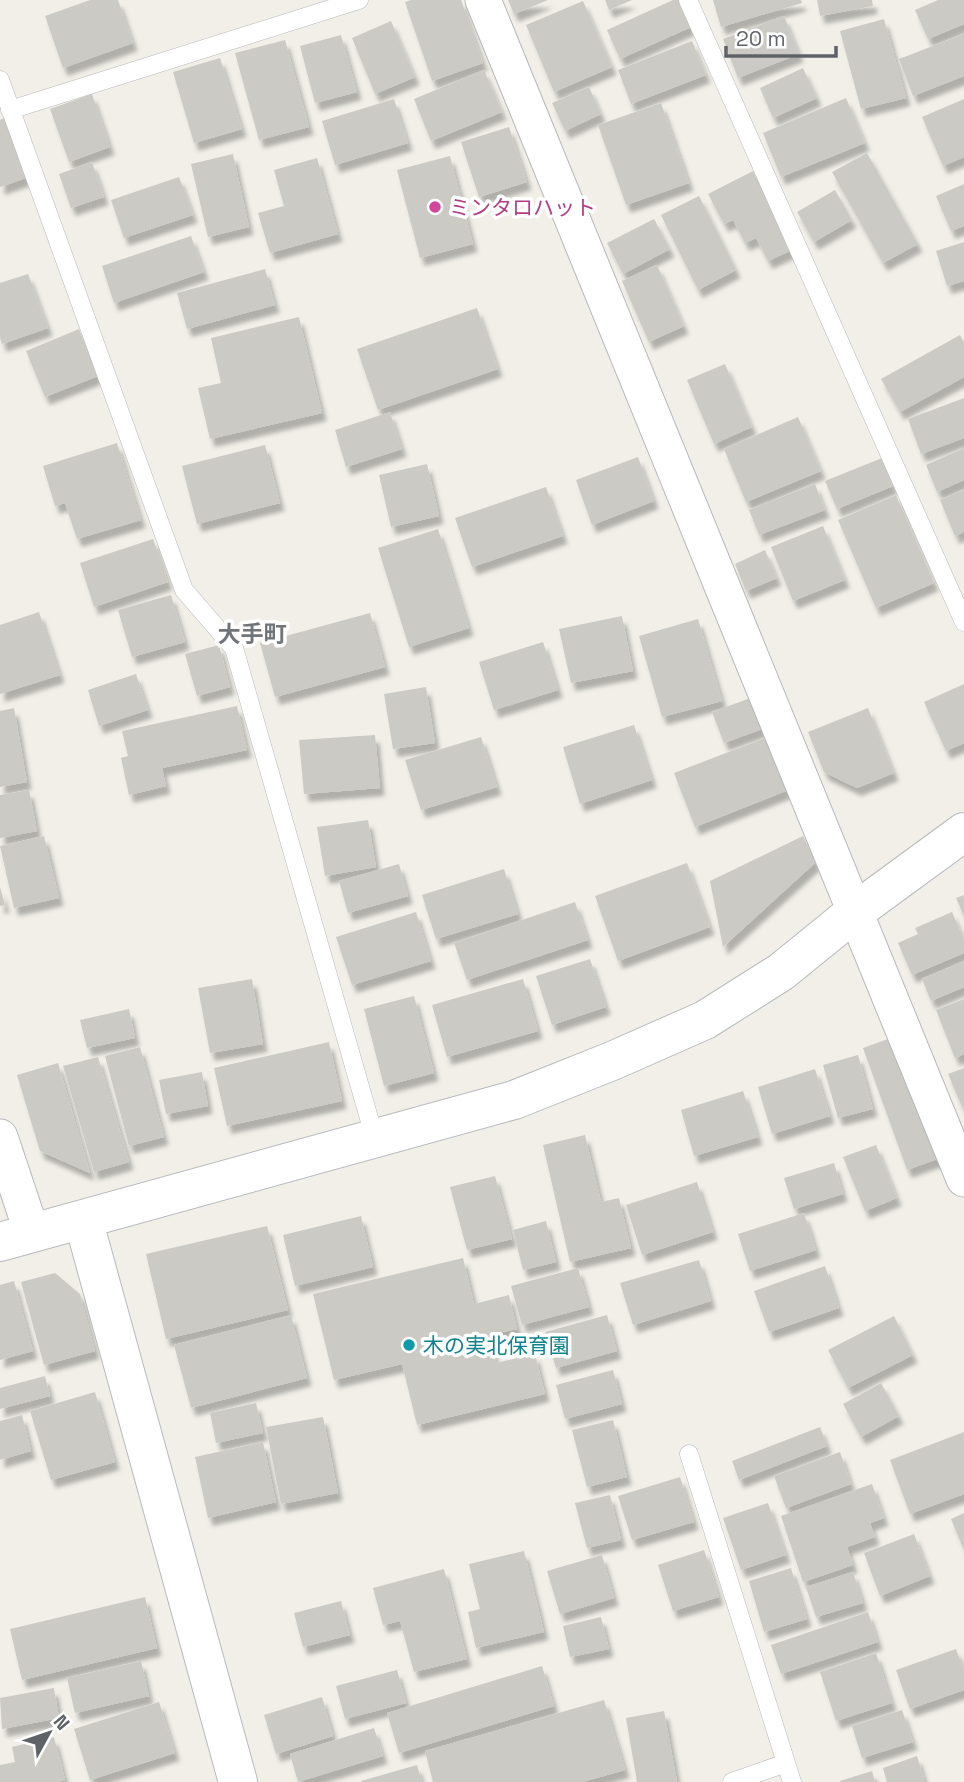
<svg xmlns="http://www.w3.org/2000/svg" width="964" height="1782" font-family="'Space Grotesk','Noto Sans JP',sans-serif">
	<defs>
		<filter id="shadow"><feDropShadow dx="4.5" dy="8" stdDeviation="2" flood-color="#0004"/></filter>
	</defs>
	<rect width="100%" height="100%" fill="#f1efe8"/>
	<path fill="#cccac5" filter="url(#shadow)" d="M90 0H118L133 43 63 68 45 16Z
		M411 0H461L483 63 432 81 405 2Z
		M508 0H548L514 14Z
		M605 0H632L609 10Z
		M673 0H679L691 27 620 59 607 30Z
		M713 0H801L802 3 721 27Z
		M817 0H872L873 6 820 16Z
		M938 0H964V24L928 39 915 10Z
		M583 1 612 67 554 92 526 25Z
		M784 16 799 54 738 78 723 39Z
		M884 19 906 98 861 109 840 31Z
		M391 21 415 77 375 94 352 38Z
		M964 34V76L913 96 899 59Z
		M341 35 357 92 315 103 300 46Z
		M285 40 309 127 259 140 235 53Z
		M692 41 706 75 631 104 618 70Z
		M220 58 242 129 194 143 173 72Z
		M803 68 817 98 773 118 760 88Z
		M484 70 502 112 431 141 414 99Z
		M589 87 601 114 565 131 552 103Z
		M92 94 110 147 69 162 50 109Z
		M846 98 865 143 781 177 763 133Z
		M394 99 408 143 335 165 322 121Z
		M964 99V157L943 166 922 117Z
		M661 103 689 183 626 205 598 125Z
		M6 117 26 178 0 187V120Z
		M509 127 527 182 479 197 461 142Z
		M867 153 918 244 883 263 832 172Z
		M233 154 249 227 208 237 191 164Z
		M450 156 473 244 420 258 397 170Z
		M317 158 338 234 270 253 258 213 284 206 274 170Z
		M92 162 104 197 71 208 59 174Z
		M753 171 792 250 768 261 756 238 745 243 733 220 724 224 708 194Z
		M179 177 193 215 124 238 111 200Z
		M964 184V226L951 231 936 196Z
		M835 190 852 220 814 242 797 212Z
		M699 196 736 270 698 290 661 215Z
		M654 219 670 249 623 274 607 243Z
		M191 236 204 272 114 303 102 266Z
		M964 242V281L947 286 936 251Z
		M657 265 684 326 649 342 622 281Z
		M265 269 275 305 187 329 177 293Z
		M28 274 48 328 2 344 0 338V283Z
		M477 308 498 369 378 410 357 349Z
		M299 317 322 413 210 439 198 388 221 383 211 338Z
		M79 329 98 376 45 397 26 351Z
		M960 335 964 342V377L900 412 881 379Z
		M725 364 752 427 714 444 687 380Z
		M964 398V438L921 454 908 419Z
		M390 412 402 449 346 467 335 430Z
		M798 417 821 471 746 502 724 449Z
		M117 443 141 520 77 539 65 503 55 506 43 466Z
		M265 445 280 503 197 524 182 466Z
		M964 448V480L937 492 926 465Z
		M638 457 654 501 592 525 576 480Z
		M882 458 893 486 837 509 825 481Z
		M427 464 439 516 391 527 379 475Z
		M815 484 825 510 759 535 749 510Z
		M546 487 563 536 472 567 455 518Z
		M964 490V532L955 536 940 500Z
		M896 495 934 583 876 608 838 520Z
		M823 526 845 580 793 601 771 547Z
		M438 529 469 628 409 647 378 548Z
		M153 539 168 582 94 607 80 563Z
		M765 550 777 578 746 591 735 564Z
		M171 595 185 642 132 657 118 610Z
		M39 612 60 675 0 694V625Z
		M370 613 385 667 275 697 260 643Z
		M622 616 633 671 571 683 559 629Z
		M698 619 722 701 662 717 639 636Z
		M543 642 558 690 494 710 479 662Z
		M219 645 230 687 197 696 185 654Z
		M136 674 148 710 99 726 88 690Z
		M964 684V743L946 751 924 702Z
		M426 687 435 743 393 749 384 694Z
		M756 696 768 727 724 743 712 712Z
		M237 706 247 750 162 768 166 786 129 795 121 758 128 756 122 731Z
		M14 708 27 782 0 787V711Z
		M868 708 894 773 857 788 824 772 808 732Z
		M634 725 652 780 580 804 563 747Z
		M375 735 380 788 304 794 299 740Z
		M770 736 791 789 695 827 674 773Z
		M481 737 497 787 421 810 405 760Z
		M29 790 37 831 0 838V795Z
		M368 820 376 867 325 876 317 827Z
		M44 836 59 898 14 908 0 846Z
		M803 836 816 862 723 947 710 881Z
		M687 863 710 927 618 961 595 896Z
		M399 864 408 896 348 913 339 881Z
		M504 869 518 914 436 939 422 895Z
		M0 887 5 905 0 906Z
		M964 895V916L956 898Z
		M575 902 588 940 467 980 454 943Z
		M416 912 431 961 352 985 336 937Z
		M952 912 964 940V953L912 975 898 943 918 934 915 928Z
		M590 959 606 1007 552 1025 536 976Z
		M964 961V987L931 1001 922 979Z
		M252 979 263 1044 210 1053 198 988Z
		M523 979 538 1031 447 1057 432 1005Z
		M414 996 434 1073 384 1086 364 1009Z
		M964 999V1054L955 1058 936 1010Z
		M129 1009 135 1038 87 1048 80 1020Z
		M899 1035 943 1157 907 1170 863 1048Z
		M329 1042 342 1101 227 1126 214 1068Z
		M140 1047 164 1137 129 1146 105 1056Z
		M858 1055 873 1109 838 1118 823 1065Z
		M98 1057 129 1162 94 1172 63 1066Z
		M58 1063 90 1173 40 1151 17 1075Z
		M964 1068V1106L962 1107 948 1074Z
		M815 1069 830 1116 772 1134 758 1087Z
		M202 1072 208 1106 166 1114 159 1080Z
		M743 1091 758 1137 694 1156 681 1110Z
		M585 1135 601 1202 619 1198 631 1248 570 1262 543 1145Z
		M876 1145 897 1198 865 1211 843 1157Z
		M834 1163 843 1194 794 1209 784 1178Z
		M495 1176 512 1239 467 1250 450 1187Z
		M697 1182 713 1232 642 1255 626 1205Z
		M804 1213 816 1250 750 1271 738 1234Z
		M361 1216 373 1267 295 1286 283 1235Z
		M546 1221 556 1262 523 1270 513 1230Z
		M267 1226 288 1310 166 1339 146 1254Z
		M463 1258 474 1304 509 1295 517 1329 489 1335 496 1363 535 1354 545 1394 417 1425 402 1364 334 1380 313 1294Z
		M699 1260 711 1301 633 1325 620 1283Z
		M825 1266 839 1308 769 1332 754 1291Z
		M578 1268 589 1307 522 1325 511 1286Z
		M55 1273 80 1294 95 1351 44 1365 21 1282Z
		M14 1281 33 1351 0 1360V1285Z
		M291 1315 307 1378 191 1408 174 1345Z
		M607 1315 617 1351 556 1368 545 1332Z
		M894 1316 913 1355 848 1388 828 1350Z
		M613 1370 622 1404 565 1419 556 1385Z
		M45 1376 50 1396 0 1409V1388Z
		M881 1383 899 1416 861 1437 843 1404Z
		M95 1392 115 1462 51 1480 30 1411Z
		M256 1403 263 1433 216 1443 210 1413Z
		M22 1415 31 1451 0 1460V1421Z
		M323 1417 338 1493 281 1504 266 1427Z
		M613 1420 627 1477 587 1487 572 1430Z
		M820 1427 827 1446 739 1480 732 1461Z
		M964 1432V1494L910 1514 890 1460Z
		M263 1442 276 1502 208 1518 195 1457Z
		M840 1452 851 1484 786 1508 774 1476Z
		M680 1477 694 1522 632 1540 618 1496Z
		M872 1484 884 1518 870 1523 875 1537 847 1547 853 1565 803 1582 781 1516Z
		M610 1495 621 1540 587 1548 575 1503Z
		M768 1503 786 1555 741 1570 723 1518Z
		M964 1513V1550L951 1519Z
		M914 1534 930 1576 880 1596 864 1553Z
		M704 1550 719 1597 673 1611 658 1565Z
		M524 1551 544 1632 476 1648 468 1612 480 1609 469 1564Z
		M602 1555 614 1598 560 1614 547 1571Z
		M791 1568 807 1619 764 1632 749 1581Z
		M444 1569 467 1659 414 1672 400 1621 383 1625 373 1588Z
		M853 1572 863 1603 816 1617 806 1587Z
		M145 1597 157 1648 22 1680 10 1629Z
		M341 1601 350 1635 303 1647 294 1613Z
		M868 1612 878 1642 781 1674 771 1645Z
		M601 1617 609 1649 570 1657 563 1626Z
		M956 1649 964 1671V1690L910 1709 896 1670Z
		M876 1653 892 1703 836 1721 820 1672Z
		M141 1661 149 1696 75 1713 67 1678Z
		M542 1666 554 1706 399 1753 387 1713Z
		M397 1670 406 1703 345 1719 336 1686Z
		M54 1688 59 1718 2 1729 0 1698Z
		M322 1697 333 1736 276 1754 264 1715Z
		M604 1700 625 1770 582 1782H433L425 1751Z
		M159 1702 175 1753 90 1780 74 1729Z
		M902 1710 913 1742 862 1758 852 1726Z
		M664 1711 677 1782H637L626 1718Z
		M374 1728 383 1756 298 1782 290 1754Z
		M54 1737 65 1780 57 1782H0V1765L15 1762 12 1747Z
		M917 1756 925 1782H887L883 1768Z
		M417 1765 422 1782H361V1781Z
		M872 1771 875 1782H840V1781Z"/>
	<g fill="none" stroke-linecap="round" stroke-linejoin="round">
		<g stroke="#b5b8bc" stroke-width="19">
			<path id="lane" d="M688 0 964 622
				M0 80 184 590 234 648 375 1139
				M10 110 359 0
				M689 1454 792 1782
				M732 1782 786 1763"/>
		</g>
		<g stroke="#b5b8bc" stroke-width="37">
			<path id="street" d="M483 0 964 1179
				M0 1137 32 1233"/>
		</g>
		<g stroke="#b6babf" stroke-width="40">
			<path id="secondary" d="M83 1219 238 1782
				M0 1242 514 1100 612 1061 705 1020 781 972 856 911 964 832"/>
		</g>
		<use href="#lane" stroke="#fff" stroke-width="18"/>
		<use href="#street" stroke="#fff" stroke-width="35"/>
		<use href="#secondary" stroke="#fff" stroke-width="38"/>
	</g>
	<circle fill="#d1479c" stroke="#fff" stroke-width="2.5" cx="435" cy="207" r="7"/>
	<circle fill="#0f9aa8" stroke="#fff" stroke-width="2.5" cx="409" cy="1345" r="7"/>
	<g text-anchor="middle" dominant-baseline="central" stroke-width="7" stroke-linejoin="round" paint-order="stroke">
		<g font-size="21" fill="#b23c85" stroke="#fff" text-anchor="start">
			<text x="449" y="207">ミンタロハット</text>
		</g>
		<g font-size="21" fill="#0d838f" stroke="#fff" text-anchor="start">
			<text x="423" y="1345">木の実北保育園</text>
		</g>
		<g font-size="23" font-weight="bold" fill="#70757a" stroke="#fff">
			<text x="252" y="634">大手町</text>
		</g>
	</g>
	<g transform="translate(49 1733) rotate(50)" stroke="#ffffff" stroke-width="5" paint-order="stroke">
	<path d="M0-5L12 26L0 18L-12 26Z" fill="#5f6368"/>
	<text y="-10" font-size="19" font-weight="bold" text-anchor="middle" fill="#5f6368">N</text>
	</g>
	<path d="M726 46v10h110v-10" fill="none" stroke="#5f6368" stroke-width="3.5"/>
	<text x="736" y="46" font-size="21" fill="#5f6368" stroke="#ffffff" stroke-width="5" paint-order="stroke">20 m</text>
</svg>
